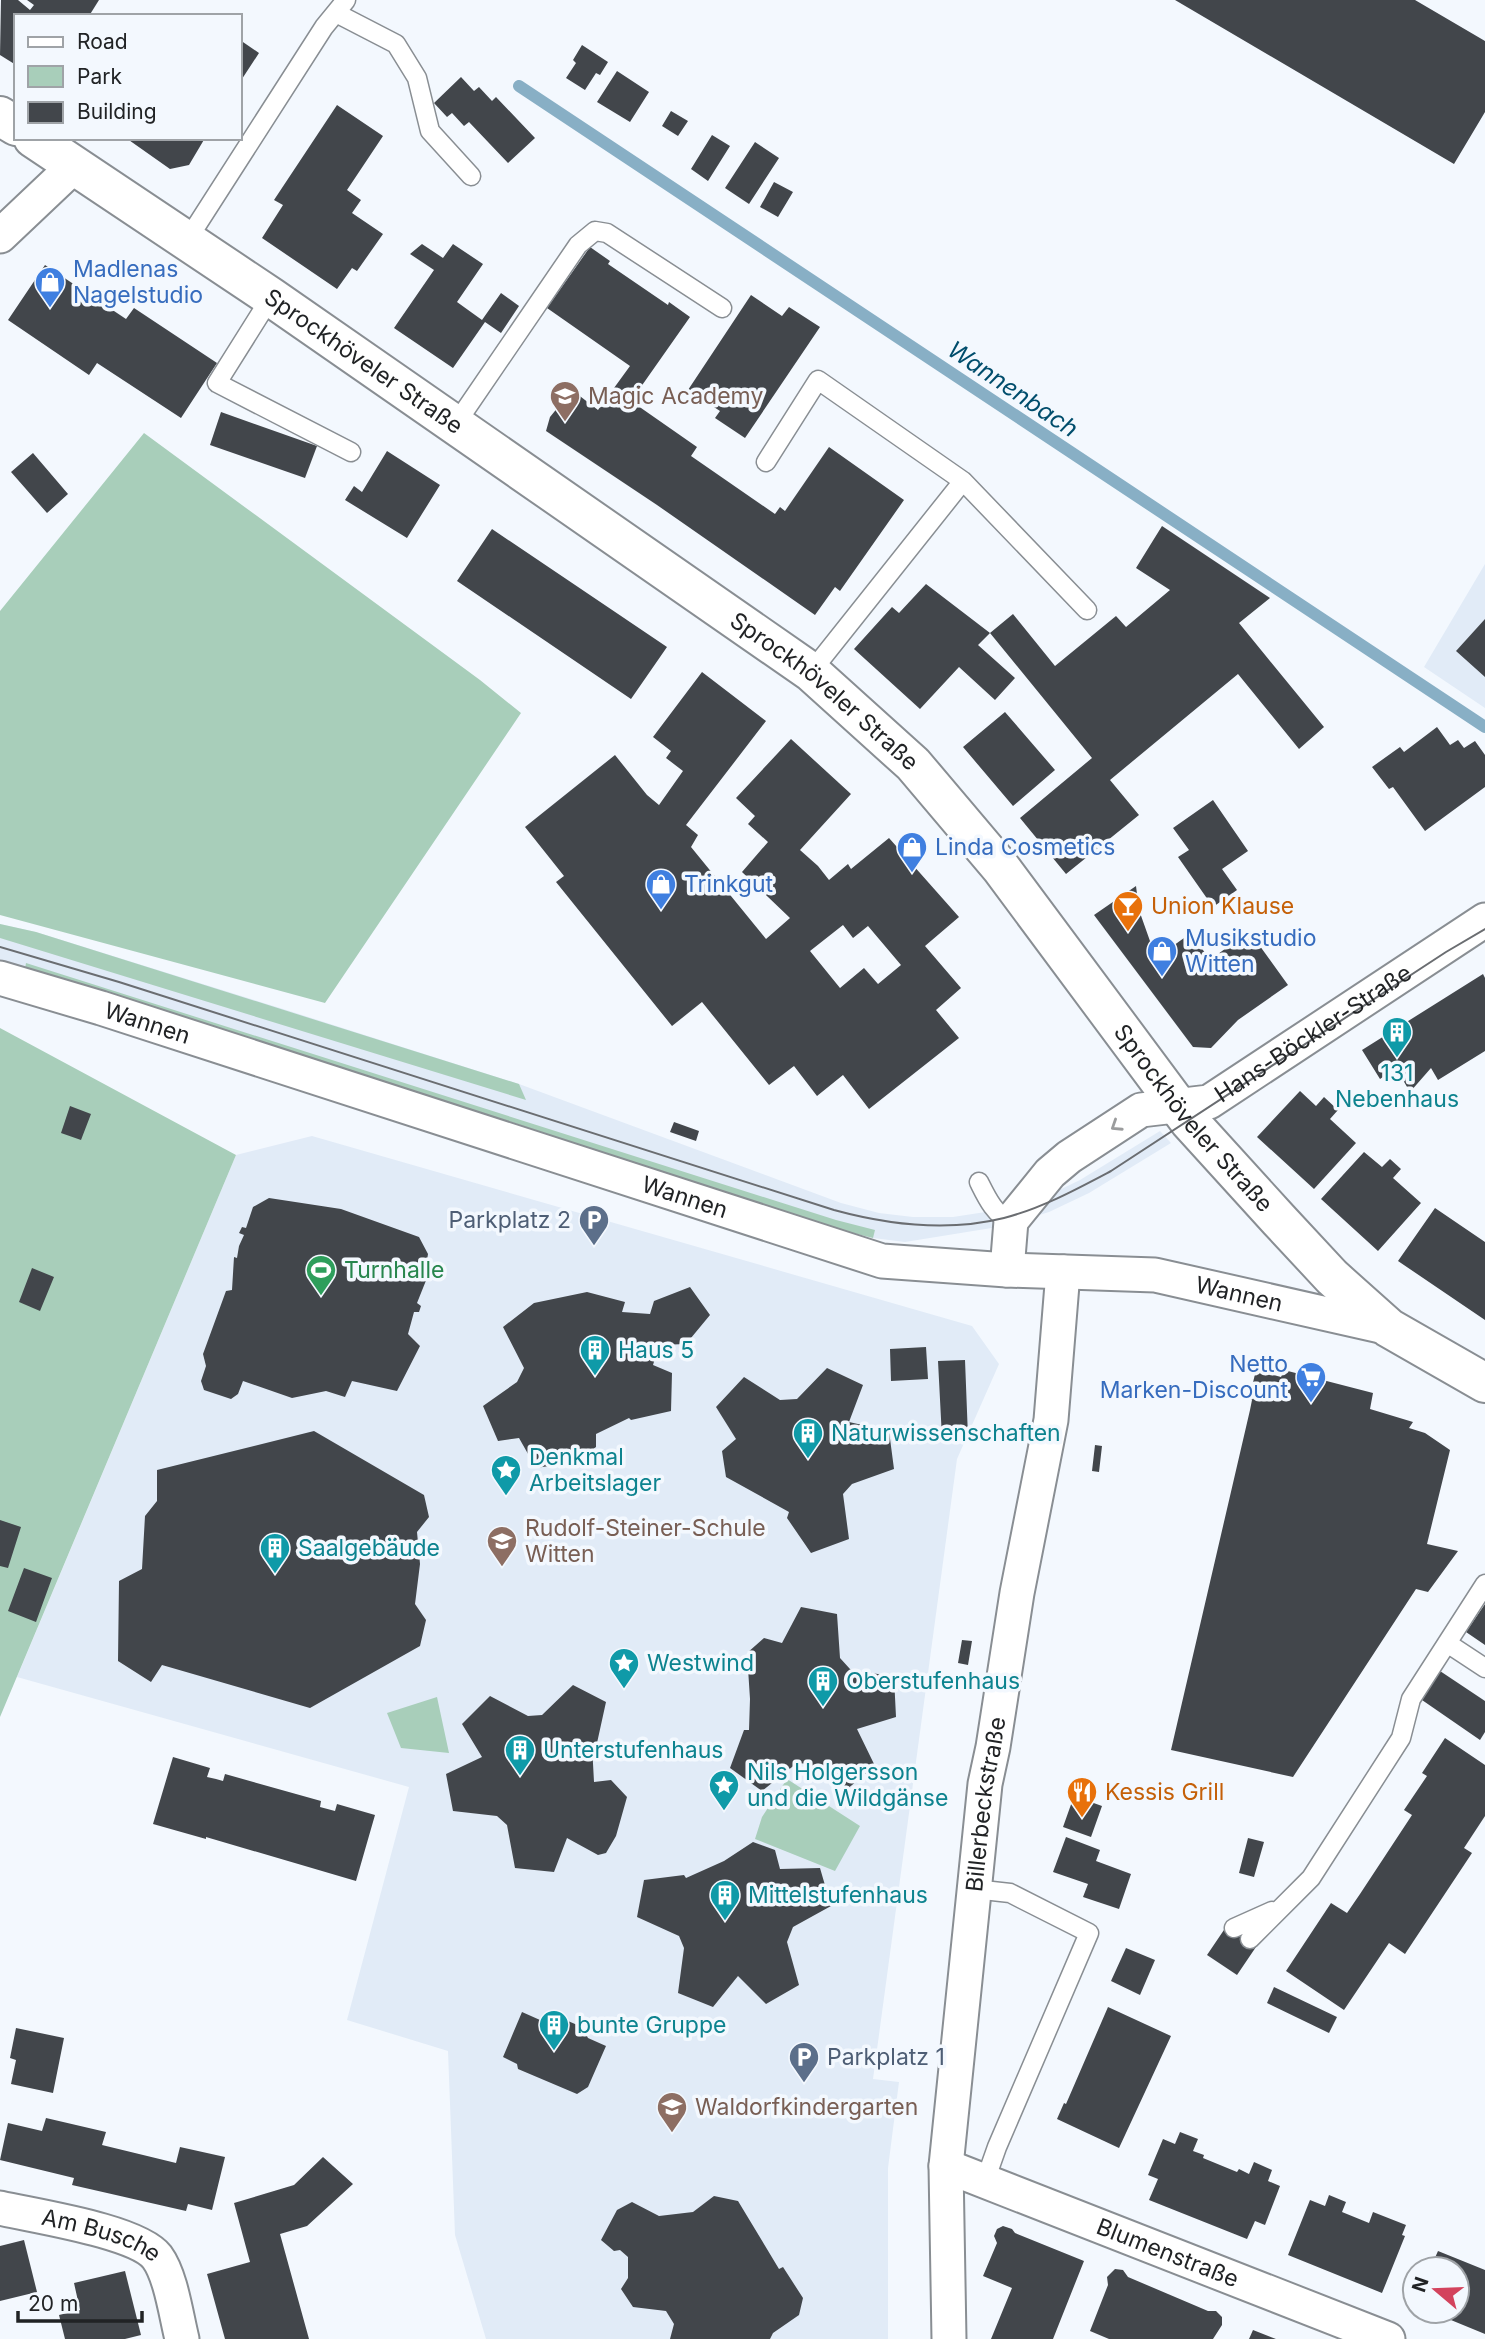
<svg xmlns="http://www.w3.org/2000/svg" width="1485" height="2339" font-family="Inter,sans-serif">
	<rect width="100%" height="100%" fill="#f3f8fe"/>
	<path fill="#e1ebf7" d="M1485 564V708L1424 667Z
		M0 924 36 932 280 1008 519 1084 841 1203 879 1213 913 1217H953L992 1211 1051 1194 1080 1180 1160 1131 1171 1143 1089 1193 1049 1212 1004 1226 905 1242 873 1238 833 1228 508 1121 0 961Z
		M312 1136 972 1326 999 1364 957 1459 873 2079 899 2082 888 2168V2339H486L455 2235 448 2051 347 2020 409 1787 17 1677 236 1155Z"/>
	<path fill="#a8ceba" d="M144 433 480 680 521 713 325 1003 0 915V611Z
		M0 924 36 932 519 1084 526 1100 0 938Z
		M26 963 836 1220 875 1230 873 1238 833 1228 508 1121 25 969Z
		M0 1028 236 1155 0 1717Z
		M437 1697 449 1753 401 1748 387 1713Z
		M787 1779 860 1826 835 1871 755 1839 762 1817Z"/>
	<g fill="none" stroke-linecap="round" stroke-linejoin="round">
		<path stroke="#88afc5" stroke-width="12" d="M519 86 1485 727"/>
	</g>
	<path fill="#42464b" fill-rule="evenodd" d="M1 0H18L30 10 34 5 27 0H99L89 16H16V65L0 55Z
		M1175 0H1415L1485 41V112L1454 164Z
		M240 40 259 53 240 82Z
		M582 45 608 62 600 75 596 73 585 90 566 78 576 63 573 60Z
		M617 71 649 92 630 122 597 102Z
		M461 77 474 91 479 87 492 101 496 97 535 138 508 163 469 122 464 126 452 113 447 117 434 103Z
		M337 105 383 136 347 190 361 200 352 213 383 234 357 271 352 268 337 289 262 238 283 205 274 200Z
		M671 111 688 121 678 136 662 126Z
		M712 135 730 146 708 181 691 169Z
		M126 138H205L189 165 170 169Z
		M755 142 779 158 749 204 725 188Z
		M774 182 793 192 778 217 760 207Z
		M422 244 443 258 453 244 483 264 457 302 482 320 501 293 519 306 501 333 485 322 453 368 394 328 434 270 410 254Z
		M590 247 610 261 608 264 668 305 669 302 690 317 631 401 697 447 691 456 775 514 780 507 785 511 829 447 904 500 840 591 835 587 815 615 657 505 546 431 550 417 572 390 598 410 630 366 547 308Z
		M45 265 126 319 134 308 217 363 181 418 97 363 89 375 8 320Z
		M751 295 782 316 789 307 820 327 745 438 715 418 720 411 688 390Z
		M221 412 317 446 305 478 210 445Z
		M387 451 440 485 407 538 345 500 354 486 362 492Z
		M33 453 68 494 47 513 11 472Z
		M1162 526 1270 598 1239 623 1324 727 1299 749 1238 674 1110 780 1139 815 1066 874 1020 818 1092 758 990 633 1013 614 1055 666 1116 616 1126 627 1170 590 1136 568Z
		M492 529 667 647 631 699 457 581Z
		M926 584 990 633 978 645 1015 678 995 700 959 667 920 709 854 649 892 607 899 613Z
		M1485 619V677L1456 651Z
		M702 672 766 721 686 825 698 835 691 847 766 939 790 918 742 872 768 842 748 824 755 816 736 798 791 739 851 794 800 850 818 866 829 880 848 864 851 869 889 838 959 917 925 946 961 988 936 1010 959 1038 869 1109 843 1075 817 1096 794 1066 769 1085 702 1002 672 1026 556 882 564 876 525 827 615 755 647 795 659 805 683 771 666 758 671 751 653 737ZM843 925 853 938 868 926 901 965 878 984 864 968 840 988 810 951Z
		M1005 712 1055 770 1013 806 963 747Z
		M1437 727 1450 745 1458 740 1464 748 1475 741 1485 755V787L1425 831 1393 787 1389 789 1372 767 1400 747 1404 752Z
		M1213 800 1248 851 1222 869 1237 890 1213 907 1178 857 1189 850 1173 828Z
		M1136 886 1139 910 1156 958 1191 933 1210 960 1249 931 1288 985 1238 1020 1211 1048 1193 1047 1094 915Z
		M1483 974 1485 978V1051L1438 1080 1431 1068 1410 1092 1396 1068 1380 1079 1362 1050Z
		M1300 1091 1316 1106 1324 1097 1338 1110 1330 1119 1356 1143 1314 1189 1257 1137Z
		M70 1106 91 1114 81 1140 61 1133Z
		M674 1122 699 1131 696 1141 670 1132Z
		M1364 1152 1382 1167 1390 1159 1401 1169 1393 1178 1421 1203 1378 1251 1321 1199Z
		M269 1198 341 1209 419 1237 428 1254 425 1272 429 1273 417 1303 421 1306 419 1312H414L408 1334 420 1346 397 1391 352 1381 345 1397 326 1391 292 1398 243 1381 238 1394 231 1399 204 1390 201 1381 206 1366 203 1354 226 1291 232 1290 234 1257 237 1258 239 1246 244 1235 239 1233 242 1227 246 1228 253 1207Z
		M1435 1208 1485 1242V1320L1398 1261Z
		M32 1268 54 1277 40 1311 19 1302Z
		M690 1287 710 1315 686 1344 659 1345 653 1365 672 1373 671 1411 631 1420 629 1418 596 1434V1447L575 1462 536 1468 519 1438 498 1441 483 1406 517 1382 524 1368 503 1327 534 1303 587 1292 625 1302 622 1312 650 1314 654 1301Z
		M926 1347 928 1379 891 1381 890 1349Z
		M965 1360 968 1437 942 1438 938 1361Z
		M827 1368 863 1385 849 1422 889 1431 894 1469 852 1484 843 1494 849 1539 811 1553 787 1518 789 1512 726 1477 722 1451 736 1439 716 1407 744 1377 780 1400 797 1399Z
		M1256 1370 1281 1377 1284 1370 1373 1393 1370 1409 1413 1422 1409 1428 1425 1433 1450 1450 1427 1544 1458 1551 1428 1592 1416 1589 1293 1777 1171 1750 1250 1410 1252 1400 1249 1399Z
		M314 1431 424 1495 429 1517 417 1532 420 1564 415 1604 426 1620 420 1646 310 1708 162 1665 151 1682 118 1661 119 1581 142 1569 145 1516 157 1501V1470Z
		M1095 1445 1102 1446 1099 1472 1092 1471Z
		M0 1520 21 1527 8 1568 0 1566Z
		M24 1568 52 1578 36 1622 8 1611Z
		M1485 1604V1645L1466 1632Z
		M801 1607 837 1614 840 1658 850 1669 894 1677 896 1717 857 1729 875 1766 846 1790 810 1764 797 1763 762 1791 730 1768 744 1730H749L750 1699 747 1653 764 1638 782 1643Z
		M962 1640 972 1641 968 1665 958 1663Z
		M1440 1671 1485 1701V1732L1480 1740 1422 1700Z
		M573 1685 606 1702 597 1743 592 1745 594 1782 611 1780 627 1797 616 1836 606 1853 598 1855 567 1838 554 1872 515 1868 507 1825 497 1816 453 1811 446 1774 482 1757 462 1724 490 1696 528 1716 542 1715Z
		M1445 1738 1485 1765V1816L1464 1848 1472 1853 1405 1954 1389 1943 1344 2010 1286 1971 1331 1903 1347 1913 1360 1894 1412 1815 1404 1810 1427 1776 1422 1773Z
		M173 1757 210 1768 207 1777 216 1779 223 1781 225 1774 321 1801 320 1807 335 1811 337 1804 375 1815 356 1881 206 1837V1839L153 1824Z
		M1074 1796 1102 1806 1091 1837 1063 1827Z
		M1066 1837 1100 1850 1096 1861 1131 1874 1119 1909 1083 1897 1088 1884 1053 1872Z
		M1248 1838 1264 1842 1254 1877 1239 1873Z
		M753 1842 775 1850 780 1869 820 1868 831 1906 793 1927 787 1942 799 1985 766 2004 738 1976 713 2007 678 1993 684 1948 679 1936 637 1917 644 1880 684 1875 686 1878 724 1861Z
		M1228 1924 1258 1944 1237 1975 1207 1955Z
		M1126 1948 1155 1960 1140 1995 1111 1981Z
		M1274 1987 1337 2017 1329 2033 1267 2003Z
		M1108 2007 1171 2036 1119 2148 1057 2119 1064 2103 1066 2104Z
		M522 2012 540 2020 547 2012 582 2027 588 2038 606 2046 588 2087 577 2094 518 2069 517 2064 503 2057Z
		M16 2028 64 2038 53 2093 11 2084 16 2060 10 2058Z
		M46 2118 106 2132 102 2145 176 2163 180 2147 225 2157 212 2210 188 2204 186 2211 72 2185 74 2178 0 2160 8 2123 42 2131Z
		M1180 2132 1198 2139 1193 2151 1204 2155 1203 2158 1237 2172 1239 2169 1249 2174 1254 2162 1272 2170 1268 2181 1280 2186 1265 2225 1255 2221 1247 2239 1149 2200 1158 2179 1148 2175 1163 2139 1175 2144Z
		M323 2157 353 2184 307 2226 280 2234 309 2339H225L207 2274 250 2262 234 2203 294 2185Z
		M1329 2195 1346 2202 1342 2212 1369 2223 1373 2212 1406 2225 1402 2235 1405 2236 1382 2293 1288 2255 1310 2200 1325 2206Z
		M714 2196 738 2201 779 2269 783 2267 803 2298 799 2315 773 2333 770 2339H670L674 2324 666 2311 633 2307 621 2289 628 2278V2257L620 2250 614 2251 601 2240 617 2210 632 2202 659 2216 693 2212Z
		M1003 2226 1012 2229 1015 2233 1084 2261 1053 2339H991L1012 2288 983 2276 997 2243 994 2236 997 2229Z
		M24 2240 37 2292 0 2301V2246Z
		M1438 2251 1485 2270V2334L1429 2311H1457V2269H1430Z
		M1115 2269 1123 2270 1128 2277 1208 2311H1216L1222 2317V2325L1213 2339H1109L1090 2331 1108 2285 1107 2277Z
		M125 2271 141 2335 125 2339H65L59 2315 80 2310 74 2283Z
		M1253 2330 1276 2339H1249Z"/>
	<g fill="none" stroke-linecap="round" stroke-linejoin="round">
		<g stroke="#898e93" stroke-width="21">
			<path id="service" d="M336 13 396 44 417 78 430 131 471 176
				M186 242 324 27 346 0
				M271 297 217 383 351 452
				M455 425 578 245 595 231 607 233 722 308
				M766 462 818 380 963 481
				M811 672 963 481 1087 610
				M979 1182C986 1196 995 1216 1011 1221
				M1447 1643 1485 1668
				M974 1889 1010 1893 1089 1933 997 2147 985 2181
				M1234 1928 1272 1911
				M1250 1939 1311 1878 1401 1738 1411 1699 1485 1584"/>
		</g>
		<g stroke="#898e93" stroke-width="37">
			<g id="minor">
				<path d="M0 236 74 166"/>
				<path id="s1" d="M0 978 101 1008 882 1261 1007 1270 1155 1275 1389 1328"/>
				<path id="s2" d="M1007 1270 1011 1221 1050 1173 1069 1157 1141 1110 1209 1102 1485 920"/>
				<path id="s3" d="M946 2166 1388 2339"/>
				<path id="s4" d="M0 2208C34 2216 137 2231 157 2257 171 2276 176 2315 182 2339"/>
				<path id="s5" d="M949 2339 946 2166 985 1784 993 1747 1017 1593 1051 1420 1063 1272"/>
			</g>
		</g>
		<g stroke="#898e93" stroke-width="42">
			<g id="primary">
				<path d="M0 116 16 126"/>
				<path id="s6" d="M33 138 271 297 811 672 913 764 1001 868 1189 1121 1279 1220 1332 1277 1389 1328 1485 1383"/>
			</g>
		</g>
		<use href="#service" stroke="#fff" stroke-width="18"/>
		<use href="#minor" stroke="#fff" stroke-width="33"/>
		<use href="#primary" stroke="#fff" stroke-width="38"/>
		<path stroke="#6a6d71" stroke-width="2" d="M0 947 119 982 834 1210C889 1225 948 1232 1004 1218 1042 1208 1077 1189 1111 1171L1446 952 1485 929"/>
	</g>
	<defs><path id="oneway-chevron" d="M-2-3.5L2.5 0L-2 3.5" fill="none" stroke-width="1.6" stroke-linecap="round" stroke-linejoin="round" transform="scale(1.75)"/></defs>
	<use stroke="#9b9c9d" href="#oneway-chevron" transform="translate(1116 1126) rotate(147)"/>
	<defs>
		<g id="shop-pin" transform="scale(1.575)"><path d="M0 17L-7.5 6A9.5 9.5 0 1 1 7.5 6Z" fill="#3f7fe0" stroke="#f3f8fe"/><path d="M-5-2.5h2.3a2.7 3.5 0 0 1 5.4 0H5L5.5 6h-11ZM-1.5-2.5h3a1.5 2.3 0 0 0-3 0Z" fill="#fff"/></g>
		<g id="school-pin" transform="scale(1.575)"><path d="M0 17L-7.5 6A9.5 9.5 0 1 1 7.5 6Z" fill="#8d6e63" stroke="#f3f8fe"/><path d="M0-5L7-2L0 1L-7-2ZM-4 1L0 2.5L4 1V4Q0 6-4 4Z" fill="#fff"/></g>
		<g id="bar-pin" transform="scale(1.575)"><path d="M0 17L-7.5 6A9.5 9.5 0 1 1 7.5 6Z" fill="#e8710a" stroke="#f3f8fe"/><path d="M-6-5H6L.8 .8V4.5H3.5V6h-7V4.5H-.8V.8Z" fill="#fff"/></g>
		<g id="building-pin" transform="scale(1.575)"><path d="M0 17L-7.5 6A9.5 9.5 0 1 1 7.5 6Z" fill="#0f9aa8" stroke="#f3f8fe"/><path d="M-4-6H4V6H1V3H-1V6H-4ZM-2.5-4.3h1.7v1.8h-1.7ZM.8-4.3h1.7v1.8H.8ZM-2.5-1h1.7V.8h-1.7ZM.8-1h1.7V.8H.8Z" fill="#fff"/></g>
		<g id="parking-pin" transform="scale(1.575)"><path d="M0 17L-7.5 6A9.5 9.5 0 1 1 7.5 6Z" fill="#5c6f8a" stroke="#f3f8fe"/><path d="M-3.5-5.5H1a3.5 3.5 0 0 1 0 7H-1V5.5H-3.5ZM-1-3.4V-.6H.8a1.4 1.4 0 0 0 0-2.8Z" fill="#fff"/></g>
		<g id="stadium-pin" transform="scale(1.575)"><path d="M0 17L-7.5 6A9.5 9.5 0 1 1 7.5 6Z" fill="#2e9e5b" stroke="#f3f8fe"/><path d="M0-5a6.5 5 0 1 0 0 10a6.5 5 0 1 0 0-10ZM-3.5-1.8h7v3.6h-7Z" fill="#fff"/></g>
		<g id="supermarket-pin" transform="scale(1.575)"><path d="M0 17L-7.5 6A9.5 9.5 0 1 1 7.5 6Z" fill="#3f7fe0" stroke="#f3f8fe"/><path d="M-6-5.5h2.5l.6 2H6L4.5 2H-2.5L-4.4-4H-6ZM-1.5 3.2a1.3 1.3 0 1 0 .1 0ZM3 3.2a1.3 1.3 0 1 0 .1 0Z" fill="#fff"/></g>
		<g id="sight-pin" transform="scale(1.575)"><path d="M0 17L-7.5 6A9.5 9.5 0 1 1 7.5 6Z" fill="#0f9aa8" stroke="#f3f8fe"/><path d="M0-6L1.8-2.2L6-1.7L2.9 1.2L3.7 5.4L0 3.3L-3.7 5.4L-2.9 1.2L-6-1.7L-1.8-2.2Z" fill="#fff"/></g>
		<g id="restaurant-pin" transform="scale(1.575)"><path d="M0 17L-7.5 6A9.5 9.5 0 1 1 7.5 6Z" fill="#e8710a" stroke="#f3f8fe"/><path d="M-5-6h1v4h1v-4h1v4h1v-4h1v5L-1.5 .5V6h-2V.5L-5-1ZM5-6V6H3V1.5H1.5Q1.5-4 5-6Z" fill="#fff"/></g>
	</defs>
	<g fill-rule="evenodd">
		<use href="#shop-pin" x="50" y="282"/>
		<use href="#school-pin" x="565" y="396"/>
		<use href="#shop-pin" x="912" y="847"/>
		<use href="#shop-pin" x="661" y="884"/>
		<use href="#bar-pin" x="1128" y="906"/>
		<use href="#shop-pin" x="1162" y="951"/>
		<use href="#building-pin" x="1397" y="1032"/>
		<use href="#parking-pin" x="594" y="1220"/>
		<use href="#stadium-pin" x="321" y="1270"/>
		<use href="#building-pin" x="595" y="1350"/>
		<use href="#supermarket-pin" x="1311" y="1377"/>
		<use href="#building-pin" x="808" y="1433"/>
		<use href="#sight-pin" x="506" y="1470"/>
		<use href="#school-pin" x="502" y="1541"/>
		<use href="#building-pin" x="275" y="1548"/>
		<use href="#sight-pin" x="624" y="1663"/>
		<use href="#building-pin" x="823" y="1681"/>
		<use href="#building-pin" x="520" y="1750"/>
		<use href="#sight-pin" x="724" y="1785"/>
		<use href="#restaurant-pin" x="1082" y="1792"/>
		<use href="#building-pin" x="725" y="1895"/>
		<use href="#building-pin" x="554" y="2025"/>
		<use href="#parking-pin" x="804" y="2057"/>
		<use href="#school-pin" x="672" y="2107"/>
	</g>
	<g text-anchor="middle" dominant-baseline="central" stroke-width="7" stroke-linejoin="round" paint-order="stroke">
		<g font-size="23" fill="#366cbe" stroke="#f3f8fe" text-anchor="start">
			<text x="73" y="269">Madlenas<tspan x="73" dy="26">Nagelstudio</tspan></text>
			<text x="935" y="847">Linda Cosmetics</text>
			<text x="684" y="884">Trinkgut</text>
			<text x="1185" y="938">Musikstudio<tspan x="1185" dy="26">Witten</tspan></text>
			<text x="1288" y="1364" text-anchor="end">Netto<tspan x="1288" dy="26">Marken-Discount</tspan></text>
		</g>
		<g font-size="23" fill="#212325" stroke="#f3f8fe">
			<text stroke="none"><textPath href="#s6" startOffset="399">Sprockhöveler Straße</textPath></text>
			<text stroke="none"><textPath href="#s6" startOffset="966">Sprockhöveler Straße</textPath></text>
			<text stroke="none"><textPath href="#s1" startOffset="154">Wannen</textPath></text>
			<text stroke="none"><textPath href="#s2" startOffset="415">Hans-Böckler-Straße</textPath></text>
			<text stroke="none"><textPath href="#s6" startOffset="1533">Sprockhöveler Straße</textPath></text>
			<text stroke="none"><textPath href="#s1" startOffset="719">Wannen</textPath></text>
			<text stroke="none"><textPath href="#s1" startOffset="1286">Wannen</textPath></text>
			<text stroke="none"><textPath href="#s5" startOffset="537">Billerbeckstraße</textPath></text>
			<text stroke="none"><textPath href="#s4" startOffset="105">Am Busche</textPath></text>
			<text stroke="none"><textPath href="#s3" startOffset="238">Blumenstraße</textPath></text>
		</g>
		<g font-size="23" fill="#785e54" stroke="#f3f8fe" text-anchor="start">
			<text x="588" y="396">Magic Academy</text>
			<text x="525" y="1528">Rudolf-Steiner-Schule<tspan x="525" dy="26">Witten</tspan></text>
			<text x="695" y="2107">Waldorfkindergarten</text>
		</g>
		<g font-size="23" fill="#c56008" stroke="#f3f8fe" text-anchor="start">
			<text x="1151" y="906">Union Klause</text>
			<text x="1105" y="1792">Kessis Grill</text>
		</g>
		<g font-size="23" fill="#0d838f" stroke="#f3f8fe" text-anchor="start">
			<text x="1397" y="1073" text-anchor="middle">131<tspan x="1397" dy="26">Nebenhaus</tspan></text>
			<text x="618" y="1350">Haus 5</text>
			<text x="831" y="1433">Naturwissenschaften</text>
			<text x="529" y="1457">Denkmal<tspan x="529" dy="26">Arbeitslager</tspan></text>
			<text x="298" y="1548">Saalgebäude</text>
			<text x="647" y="1663">Westwind</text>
			<text x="846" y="1681">Oberstufenhaus</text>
			<text x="543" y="1750">Unterstufenhaus</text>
			<text x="747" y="1772">Nils Holgersson<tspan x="747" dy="26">und die Wildgänse</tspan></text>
			<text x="748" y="1895">Mittelstufenhaus</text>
			<text x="577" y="2025">bunte Gruppe</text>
		</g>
		<g font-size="23" fill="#4e5e75" stroke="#f3f8fe" text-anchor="end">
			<text x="571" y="1220">Parkplatz 2</text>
			<text x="827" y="2057" text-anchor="start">Parkplatz 1</text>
		</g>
		<g font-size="23" fill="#27864d" stroke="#f3f8fe" text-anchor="start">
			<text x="344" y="1270">Turnhalle</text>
		</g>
		<g font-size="24" font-style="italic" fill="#004d6c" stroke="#f3f8fe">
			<text transform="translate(1013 389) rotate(34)">Wannenbach</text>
		</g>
	</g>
	<rect x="14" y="14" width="228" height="126" fill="#f3f8fe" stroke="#9fa3a7" stroke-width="2"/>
	<rect x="28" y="37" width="35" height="10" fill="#ffffff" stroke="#9fa3a7" stroke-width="2"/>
	<text x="77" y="49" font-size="21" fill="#212325">Road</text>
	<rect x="28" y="66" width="35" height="21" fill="#a8ceba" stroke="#9fa3a7" stroke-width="2"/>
	<text x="77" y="84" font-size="21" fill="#212325">Park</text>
	<rect x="28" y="102" width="35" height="21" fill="#42464b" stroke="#9fa3a7" stroke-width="2"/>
	<text x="77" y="119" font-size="21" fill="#212325">Building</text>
	<g transform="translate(1436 2290) rotate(289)"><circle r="33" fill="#f3f8fe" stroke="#9fa3a7" stroke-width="2"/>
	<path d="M0-5L12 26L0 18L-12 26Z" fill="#d3435d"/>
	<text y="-10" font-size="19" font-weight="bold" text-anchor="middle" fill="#212325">N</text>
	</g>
	<path d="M18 2311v10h124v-10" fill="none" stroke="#212325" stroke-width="3.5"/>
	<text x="28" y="2311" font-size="21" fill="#212325" stroke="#f3f8fe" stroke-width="5" paint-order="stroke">20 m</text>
</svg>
